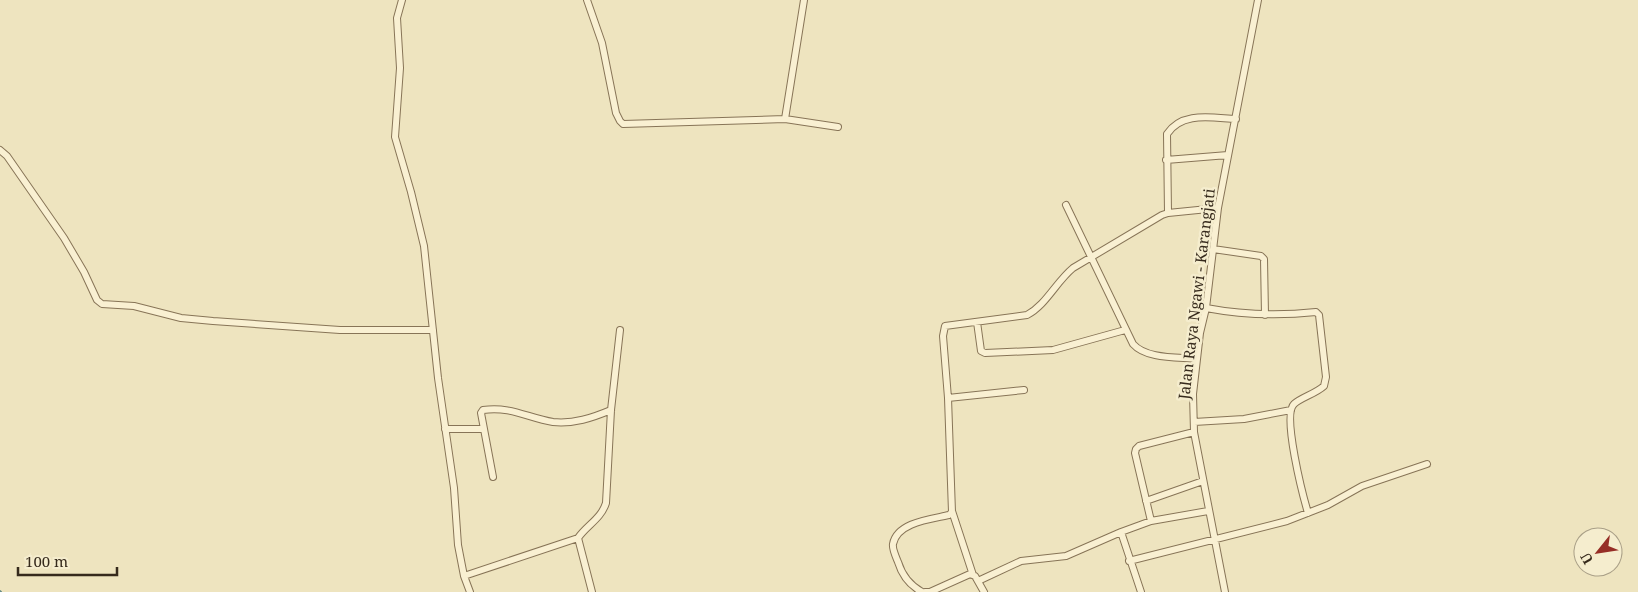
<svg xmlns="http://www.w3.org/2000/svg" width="1638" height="592" font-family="'Noto Serif',serif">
	<rect width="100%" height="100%" fill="#eee4bf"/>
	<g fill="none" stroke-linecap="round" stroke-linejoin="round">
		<path stroke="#698d87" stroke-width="2" d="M0 591 1 592"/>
		<g stroke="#877457" stroke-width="8">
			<path id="minor" d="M402 0 397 18 400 68 395 137 411 192 424 246 438 378 454 488 458 545 464 576 470 592
				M587 0 602 43 616 113 620 121 623 124 785 119 804 0
				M785 119 838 127
				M0 150 7 156 64 238 84 272 97 300 102 304 134 306 181 318 213 321 340 330H433
				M1166 160 1228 155
				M1066 205 1133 344C1146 359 1177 357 1197 359
				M1168 213 1167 134C1182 111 1212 118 1236 119
				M1213 249 1261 256 1264 259 1265 315
				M1206 308C1243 315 1279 316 1316 312L1319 315 1326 377 1324 386C1315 394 1302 397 1294 404 1282 415 1303 496 1308 513
				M977 322 981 351 985 353 1053 350 1125 330
				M948 398 1024 390
				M1194 422 1244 419 1291 410
				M445 429H484
				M493 477 481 413 483 410C511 406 528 418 553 422 574 424 592 418 611 410
				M1146 501 1203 481
				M952 511 973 575
				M1151 521 1135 453 1136 449 1139 446 1194 432
				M1121 532 1141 592
				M578 538 592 592
				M1129 561 1287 521 1328 505 1362 486 1427 464
				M464 576 578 538C587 525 601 519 606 503L611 410 620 330
				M978 581 1021 561 1066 556 1121 532 1151 521 1208 511
				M922 592C911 586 902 575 898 562 896 557 892 549 893 544 897 522 932 519 949 515L952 512 948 398 943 336 945 326 1027 315C1046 305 1056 282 1073 268L1162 215 1168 213 1218 208
				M925 592H930L970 574 975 576 984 592
				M1225 592 1194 432 1193 394 1200 333 1206 308 1218 208 1258 0"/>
		</g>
		<use href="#minor" stroke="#f9f0d2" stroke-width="6"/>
	</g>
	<g text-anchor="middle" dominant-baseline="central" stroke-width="5" stroke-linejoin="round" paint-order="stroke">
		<g font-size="15" fill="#362a1c" stroke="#f5edce">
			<text transform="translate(1196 294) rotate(-83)">Jalan Raya Ngawi - Karangjati</text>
		</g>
	</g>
	<g transform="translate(1598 552) rotate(240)"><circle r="24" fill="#f5edce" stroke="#a99f87"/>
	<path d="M0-4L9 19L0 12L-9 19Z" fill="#962e26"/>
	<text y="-8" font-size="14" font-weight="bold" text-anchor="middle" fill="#362a1c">U</text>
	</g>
	<path d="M18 567v8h99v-8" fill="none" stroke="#362a1c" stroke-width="2.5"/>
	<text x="25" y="567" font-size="15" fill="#362a1c" stroke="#f5edce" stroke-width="4" paint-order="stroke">100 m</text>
</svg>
